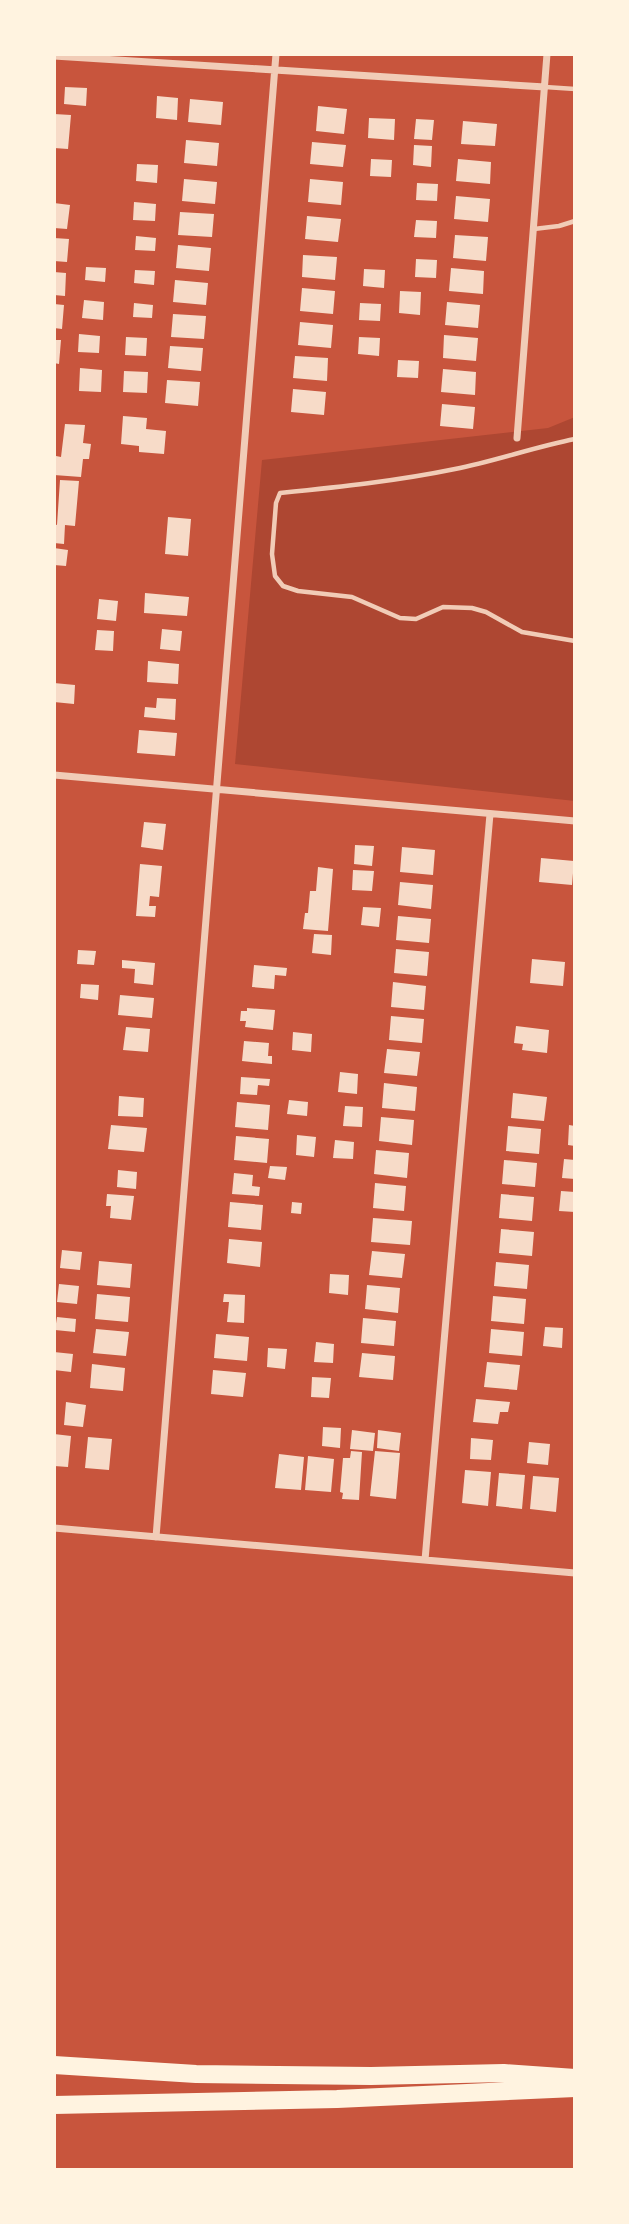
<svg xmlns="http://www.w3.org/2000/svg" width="629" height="2224" font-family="'Archivo Narrow',sans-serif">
	<rect width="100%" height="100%" fill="#c8553d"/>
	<path fill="#ae4732" d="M575 417V801L235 764 262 460 548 428Z"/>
	<path fill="#f7dbc8" d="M65 87 87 88 86 106 64 104Z
		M157 96 178 98 177 120 156 118Z
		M190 99 223 102 221 125 188 122Z
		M318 106 347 109 344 134 316 131Z
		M54 114 71 115 68 149 54 148Z
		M369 118 395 119 394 140 368 138Z
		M416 119 434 120 432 140 414 139Z
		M463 121 497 124 495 146 461 144Z
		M186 140 219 143 217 166 184 163Z
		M312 142 346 145 343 167 310 164Z
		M414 145 432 146 431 167 413 165Z
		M371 159 392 160 391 177 370 176Z
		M458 159 491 162 490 184 456 181Z
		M137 164 158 165 157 183 136 181Z
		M184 179 217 182 215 204 182 201Z
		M310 179 343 182 341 205 308 202Z
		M417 183 438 184 437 201 416 200Z
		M456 196 490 199 488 222 454 219Z
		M134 202 156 204 155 221 133 220Z
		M54 203 70 205 67 229 54 228Z
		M180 212 214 214 212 237 178 235Z
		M307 216 341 219 338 242 305 239Z
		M416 220 437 221 436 238 414 237Z
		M455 235 488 237 486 261 453 258Z
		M136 236 156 238 155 251 135 250Z
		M54 238 69 239 67 262 54 261Z
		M178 245 211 248 209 271 176 268Z
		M303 255 337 257 335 280 302 277Z
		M416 259 437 260 436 278 415 277Z
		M86 267 106 268 105 282 85 280Z
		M451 268 484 271 483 294 449 291Z
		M364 269 385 270 384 288 363 286Z
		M135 270 155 271 154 285 134 283Z
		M54 272 66 273 65 296 54 295Z
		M175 280 208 283 206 305 173 302Z
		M302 288 335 291 333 314 300 311Z
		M400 291 421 292 420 315 399 313Z
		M84 300 104 302 103 320 82 318Z
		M447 302 480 305 478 328 445 325Z
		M134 303 153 305 152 318 133 317Z
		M360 303 381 304 380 321 359 320Z
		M54 304 64 305 62 329 54 328Z
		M173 314 206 316 204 339 171 337Z
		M300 322 333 325 331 348 298 345Z
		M79 334 100 336 99 353 78 352Z
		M444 335 478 338 476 361 443 358Z
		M126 337 147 338 146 356 125 355Z
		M359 337 380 338 379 356 358 354Z
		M54 340H61L59 364 54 363Z
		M170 346 203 348 201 371 168 368Z
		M295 356 328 358 327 381 293 378Z
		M398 360 419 361 418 378 397 377Z
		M80 368 102 370 101 392 79 391Z
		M443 369 476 372 475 395 441 392Z
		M124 371 148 372 147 393 123 392Z
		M167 380 200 382 198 406 165 403Z
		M293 389 326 392 324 415 291 412Z
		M442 404 475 407 473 429 440 426Z
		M123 416 147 418 146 429 166 431 164 454 139 452V446L121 444Z
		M65 424 85 425 83 443 91 444 89 459H83L81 477 54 475 56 456 61 457Z
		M60 480 79 481 75 526 65 525 64 544 54 543V524L57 525Z
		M168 517 191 519 188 556 165 554Z
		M54 548 68 550 66 566 54 565Z
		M145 593 189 597 187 616 144 613Z
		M99 599 118 601 116 621 97 619Z
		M162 629 182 631 180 651 160 649Z
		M97 630 114 631 113 651 95 650Z
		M148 661 179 664 178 684 147 682Z
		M54 683 75 685 74 704 54 702Z
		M157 698 176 699 175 720 144 717 145 707 156 708Z
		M139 730 177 733 175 756 137 753Z
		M144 822 166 824 163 850 141 847Z
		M355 845 374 846 372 866 354 864Z
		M402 847 435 850 433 875 400 872Z
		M541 858 574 861 572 885 539 882Z
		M140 864 162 866 159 897 150 896 149 906H156L155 917 136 916Z
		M318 867 333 869 328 931 303 929 305 913H308L310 891H316Z
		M353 870 374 871 372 891 352 890Z
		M400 882 433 885 431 909 398 905Z
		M363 907 381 908 379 927 361 925Z
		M398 916 431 919 429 943 396 940Z
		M314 934 332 935 331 955 312 953Z
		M396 949 429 952 427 976 394 973Z
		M78 950 96 951 94 965 77 964Z
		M532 959 565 962 563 986 530 983Z
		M122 960 155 963 153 985 134 983 135 969 122 968Z
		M254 965 287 968 286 976 275 975 274 989 252 987Z
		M393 982 426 986 424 1010 391 1007Z
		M81 984 99 985 98 1000 80 998Z
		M120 995 154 998 152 1018 118 1015Z
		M247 1008 275 1010 273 1030 245 1027 246 1021H240L241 1011H247Z
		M391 1016 424 1019 422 1043 389 1040Z
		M516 1026 549 1030 547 1053 522 1050 523 1044 514 1043Z
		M126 1027 150 1029 148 1052 123 1050Z
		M293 1032 312 1034 311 1052 292 1050Z
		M244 1041 269 1043 268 1056H272V1064L242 1061Z
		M387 1049 420 1052 417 1076 384 1073Z
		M340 1072 358 1074 357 1094 338 1092Z
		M241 1077 270 1079 269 1086 258 1085 257 1095 240 1094Z
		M384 1083 417 1087 415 1111 382 1108Z
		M513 1093 547 1097 544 1121 511 1118Z
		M119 1096 144 1098 143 1117 118 1116Z
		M289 1100 308 1102 307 1116 287 1114Z
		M237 1102 270 1105 268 1130 235 1127Z
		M345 1106 363 1107 362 1127 343 1126Z
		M381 1117 414 1120 412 1145 379 1141Z
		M111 1125 147 1128 144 1152 108 1149Z
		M569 1125 575 1126V1146L568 1145Z
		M508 1126 541 1129 539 1154 506 1151Z
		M297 1135 316 1137 314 1157 296 1155Z
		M236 1136 269 1139 267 1163 234 1160Z
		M335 1140 354 1142 353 1159 333 1158Z
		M376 1150 409 1153 407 1178 374 1174Z
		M564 1159 575 1160V1179L562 1178Z
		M504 1160 537 1163 535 1187 502 1184Z
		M270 1166 287 1167 285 1180 268 1178Z
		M118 1170 137 1172 136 1189 117 1187Z
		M234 1173 253 1175 252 1186 260 1187 259 1196 232 1194Z
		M375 1183 406 1186 404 1211 373 1208Z
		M561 1191 575 1192V1212L559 1211Z
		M107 1194 134 1196 131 1220 110 1218 111 1206H106Z
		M501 1194 534 1197 532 1221 499 1218Z
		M230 1202 263 1205 261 1230 228 1227Z
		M292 1202 302 1203 301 1214 291 1213Z
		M373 1218 412 1221 410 1245 371 1242Z
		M501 1229 534 1232 532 1256 499 1253Z
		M229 1239 262 1242 260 1267 227 1263Z
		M62 1250 82 1252 80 1270 60 1268Z
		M372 1251 405 1254 402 1278 369 1275Z
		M99 1261 132 1264 130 1288 97 1285Z
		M496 1262 529 1265 527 1289 494 1286Z
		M330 1274 349 1275 348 1295 329 1293Z
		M59 1284 79 1286 77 1304 57 1302Z
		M367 1285 400 1288 398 1313 365 1309Z
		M97 1294 130 1297 128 1322 95 1319Z
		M224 1294 245 1295 244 1323 227 1322 229 1302H223Z
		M493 1296 526 1299 524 1324 491 1321Z
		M57 1317 76 1319 75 1332 55 1330Z
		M363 1318 396 1321 394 1346 361 1343Z
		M545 1327 563 1328 562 1348 543 1346Z
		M96 1329 129 1332 126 1356 93 1353Z
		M491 1329 524 1332 522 1356 489 1353Z
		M216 1334 249 1337 247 1361 214 1358Z
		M316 1342 334 1344 333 1363 314 1362Z
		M268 1348 287 1349 285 1369 267 1367Z
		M54 1352 73 1354 71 1372 54 1370Z
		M362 1353 395 1356 393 1380 359 1377Z
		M487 1362 520 1365 517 1390 484 1387Z
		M92 1364 125 1368 123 1391 90 1388Z
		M213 1370 246 1373 243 1397 211 1394Z
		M312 1377 331 1378 329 1398 311 1397Z
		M476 1399 510 1402 508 1412H500L498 1424 473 1422Z
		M66 1402 86 1405 83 1427 64 1425Z
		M323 1427 341 1428 340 1448 322 1446Z
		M352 1430 375 1433 373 1451 350 1449Z
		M378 1430 401 1433 399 1451 377 1448Z
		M54 1434 71 1436 68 1467 54 1466Z
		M88 1437 112 1439 109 1470 85 1468Z
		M471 1438 493 1440 491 1460 470 1459Z
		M529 1442 550 1444 548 1465 527 1463Z
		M351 1451 362 1452 359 1500 342 1499 343 1493 340 1492 343 1458H350Z
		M375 1451 400 1453 396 1499 370 1496Z
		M279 1454 304 1457 301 1490 275 1488Z
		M308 1456 334 1459 331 1492 305 1490Z
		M465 1470 491 1472 488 1506 462 1503Z
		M499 1473 525 1475 522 1509 496 1506Z
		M533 1476 559 1478 556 1512 530 1509Z"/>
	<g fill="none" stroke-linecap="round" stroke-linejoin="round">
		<path stroke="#f1ccb7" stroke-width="4.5" d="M545 87 575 89
			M534 229 559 226 575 221
			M575 439C534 447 496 461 455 469 397 481 339 487 280 493L276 503 272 554 275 576 283 586 298 591 352 597 400 618 416 619 443 607 472 608 486 612 522 632 575 641"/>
		<path stroke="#f1ccb7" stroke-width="7" d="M54 56 545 87
			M517 438 547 54
			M54 775 575 821
			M54 1528 575 1573
			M156 1537 276 54
			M425 1560 490 814"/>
		<path stroke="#fff3e0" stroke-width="18" d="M54 2065 196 2074 371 2076 504 2073 575 2078
			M54 2105 337 2099 575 2088"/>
	</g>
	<rect width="629" height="2224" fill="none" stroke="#fff3e0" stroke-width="112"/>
</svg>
